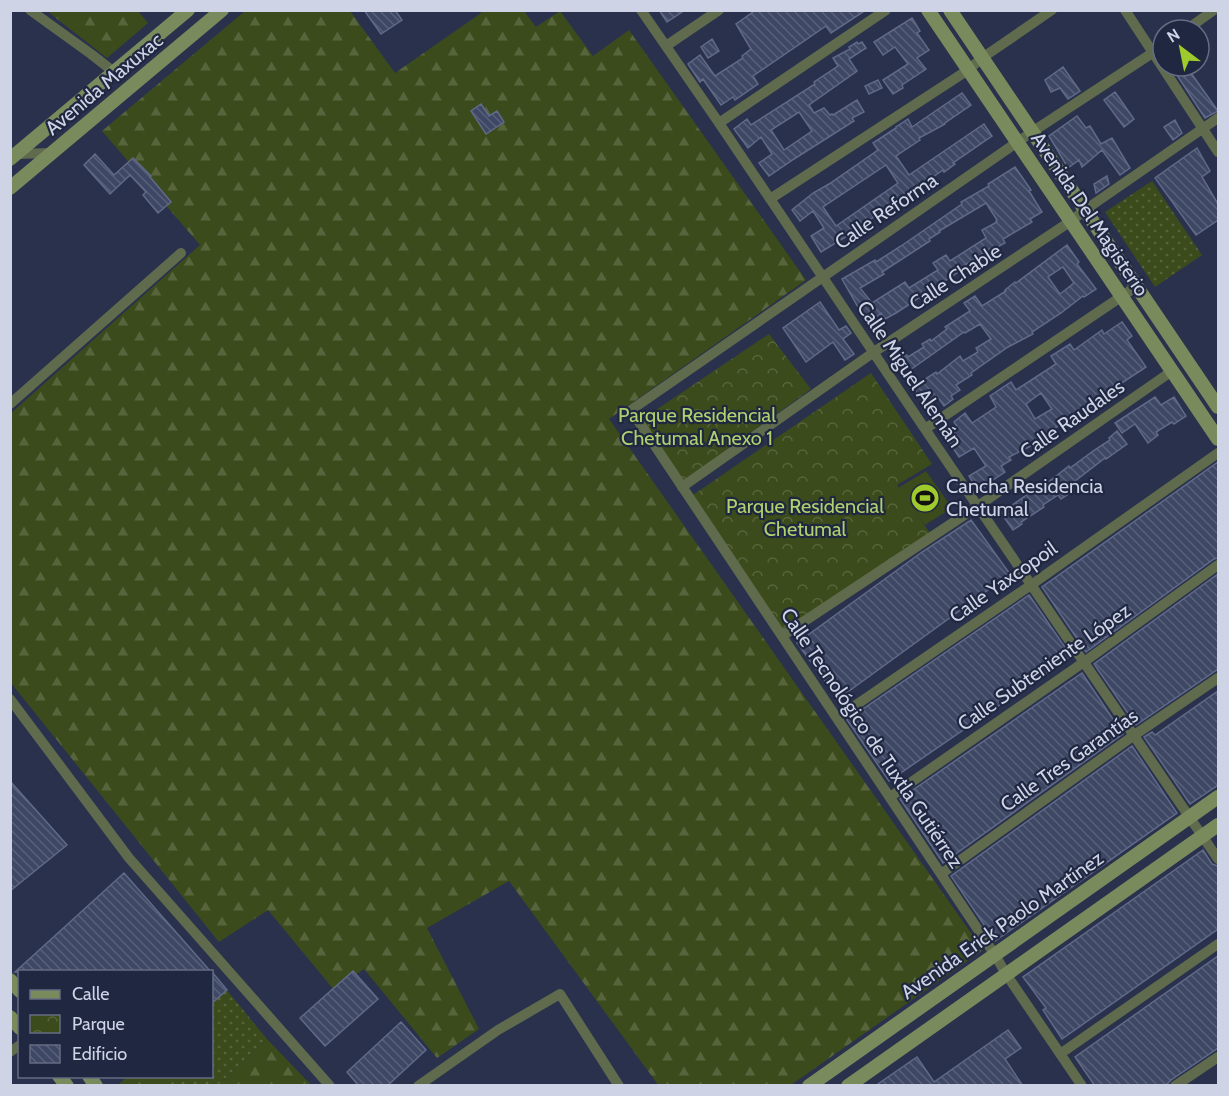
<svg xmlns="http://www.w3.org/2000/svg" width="1229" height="1096" font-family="Cabin,sans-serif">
	<defs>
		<pattern id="grass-dots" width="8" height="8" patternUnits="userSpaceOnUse" patternTransform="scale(1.5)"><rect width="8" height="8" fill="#3c4b1b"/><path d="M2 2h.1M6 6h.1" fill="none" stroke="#57643c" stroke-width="1.8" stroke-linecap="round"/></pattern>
		<pattern id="forest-firs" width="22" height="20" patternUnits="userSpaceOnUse" patternTransform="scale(1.5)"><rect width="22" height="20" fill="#3c4b1b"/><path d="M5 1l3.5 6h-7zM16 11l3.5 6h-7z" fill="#57643c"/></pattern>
		<pattern id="park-crowns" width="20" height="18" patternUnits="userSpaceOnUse" patternTransform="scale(1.5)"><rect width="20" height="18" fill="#3c4b1b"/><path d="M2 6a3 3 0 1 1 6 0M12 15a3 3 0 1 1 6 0" fill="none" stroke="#57643c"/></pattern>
		<pattern id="building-back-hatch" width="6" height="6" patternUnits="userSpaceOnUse" patternTransform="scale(1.5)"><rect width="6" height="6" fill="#3e4764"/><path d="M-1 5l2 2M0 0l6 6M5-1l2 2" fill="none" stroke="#59617a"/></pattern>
	</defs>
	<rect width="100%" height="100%" fill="#29314c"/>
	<path fill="url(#grass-dots)" d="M1152 181 1202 255 1155 287 1105 212Z
		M225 988 267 1039 218 1085H182L174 1077 212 1076V1000Z"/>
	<path fill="url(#forest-firs)" d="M47 11H138L148 23 107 58Z
		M245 11H350L395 73 484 11H524L536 27 560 11 593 56 629 30 806 280 609 419 983 950 791 1085 659 1086 509 881 427 928 479 1029 437 1058 364 969 334 990 268 910 219 942 11 683 10 414 200 245 102 131Z
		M267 1039 311 1085H218Z
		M128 1076 174 1077 182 1085H118Z"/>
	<path fill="url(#park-crowns)" d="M769 334 811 389 683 481 641 420Z
		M871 373 932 464 897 485 930 533 783 632 693 495Z"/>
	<path fill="#3c4b1b" d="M926 471 952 508 925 525 898 488Z"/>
	<path fill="url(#building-back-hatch)" stroke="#606a89" stroke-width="1.5" fill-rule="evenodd" d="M364 10H395L402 20 381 34Z
		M659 10H685L667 22Z
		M756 10H866L831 33 826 26 753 76 758 84 735 100 733 97 721 105 703 79 700 82 688 64 700 55 715 76 743 58 742 56 751 49 736 24Z
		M912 18 920 31 917 33 929 50 917 58 926 69 902 85 903 88 893 94 883 80 908 64 895 47 883 55 874 42Z
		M712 39 719 51 708 58 701 47Z
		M857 42 858 44 862 42 866 48 849 59 857 71 809 105 814 113 824 108 830 115 832 114 833 115 857 100 864 112 852 118 854 121 794 159 769 176 759 163 772 154 761 137 748 148 734 129 747 119 751 125 815 84 814 82 838 66 833 58 850 49 849 47ZM799 112 812 131 784 150 771 130Z
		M1171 66H1186L1218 111 1205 118Z
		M1063 67 1080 91 1068 99 1060 88 1051 92 1045 80Z
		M878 80 882 88 869 94 865 86Z
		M1115 92 1134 119 1124 127 1104 100Z
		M962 93 971 105 945 123V124L919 138 920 140 896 156 909 175 984 124 992 136 953 163 955 164 944 172 943 170 893 205 856 228 857 230 821 252 811 236 824 228 813 211 800 221 792 210 813 193 829 184 878 150 873 143 896 128V127L908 119 912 127ZM886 165 898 183 836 226 823 207Z
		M481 104 489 116 497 111 504 122 486 134 471 111Z
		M1077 116 1086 128 1090 126 1101 144 1112 138 1130 168 1120 175 1102 150 1082 167 1079 160 1068 168 1049 136Z
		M1175 120 1182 133 1173 140 1164 127Z
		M1197 148 1210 171 1202 177 1218 204V220L1196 235 1155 178Z
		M95 154 114 175 133 158 151 176 150 177 171 202 158 213 143 195 146 192 130 175 110 194 84 165Z
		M1015 167 1031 190 1029 191 1042 212 1030 219 1032 222 1003 239 1005 243 992 250 991 248 965 265 956 271 957 273 896 313 885 319 881 313 870 322 858 307 842 279 875 260 876 262 901 246 962 204 961 202 989 186 988 184ZM986 203 997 220 996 221 997 222 982 230 986 238 950 261 946 255 933 263 938 270 909 288 905 282 872 303 860 288 884 274 882 272 930 241 929 239 940 232 939 231Z
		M1107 176 1109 184 1096 193 1094 184Z
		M1067 245 1079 262 1077 264 1096 289 1084 297 1083 296 1061 313 1032 332 1033 334 1008 347 971 373 972 375 956 385 960 390 951 396 953 399 944 406 937 396 925 405 913 387 936 372 937 374 960 356 963 361 978 352 976 348 991 339 980 324 965 333 964 332 903 375 890 357 901 348 908 357 924 347 922 344 930 339 931 341 947 329 945 327 970 311 964 303 975 296 982 306 1006 291 1005 290 1015 282 1016 283ZM1063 267 1074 283 1060 294 1048 277Z
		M820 302 839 330 846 326 851 333 843 339 854 354 845 360 833 342 806 362 783 328Z
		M1122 322 1132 336 1127 340 1146 367 1096 400 1098 403 1085 411 1084 409 1046 434 1047 435 1037 443 1009 457 1011 460 1001 466 1005 472 987 484 988 485 978 491 969 476 986 466 974 448 959 457 945 436 958 428 954 422 965 413 972 423 996 407 990 396 1011 382 1016 390 1056 364 1051 356 1070 344 1074 350 1102 330 1104 334ZM1041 393 1052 409 1035 419 1026 404Z
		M1155 397 1161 405 1174 397 1186 416 1174 424 1172 422 1156 432 1158 435 1148 443 1135 424 1122 433 1115 423Z
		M1117 431 1127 444 1106 459 1105 458 1066 488 1070 493 1061 499 1058 495 1043 505 1044 507 1021 522 1022 524 1013 530 1001 513 1046 481 1047 483 1069 466 1070 468 1093 451 1110 440 1109 438Z
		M1218 462V558L1214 559 1086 652 1042 587Z
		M971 520 1010 574 838 699 797 643 922 552Z
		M1218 574V669L1136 725 1094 664Z
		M1029 595 1071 656 889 781 847 720Z
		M1082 673 1123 734 943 863 900 799Z
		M1218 691V785L1190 804 1144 737 1152 732 1155 735Z
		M1132 746 1177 813 995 941 951 876Z
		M10 781 67 845 10 891Z
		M1203 850 1212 864 1218 866V929L1062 1039 1043 1010 1046 1008 1023 977Z
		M124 873 211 972H15Z
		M1218 956V1048L1171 1080 1165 1086H1095L1075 1057Z
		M353 971 378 999 325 1046 300 1018Z
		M212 972 227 990 212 1003Z
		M401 1022 426 1050 387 1086H359L347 1072Z
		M1008 1030 1021 1048 1005 1059 1023 1086H875L917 1057 934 1082Z"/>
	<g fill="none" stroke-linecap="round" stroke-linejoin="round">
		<path stroke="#606b4e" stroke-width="10" d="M30 10 91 54 114 72
			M641 10 719 123 925 429 1218 859
			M1125 10 1218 152
			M1186 30 1214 10
			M666 46 719 10
			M719 123 886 10
			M14 154 51 153
			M770 199 968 70 982 58 1052 10
			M10 404 181 253
			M925 429 1137 286
			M682 487 874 352 1071 221 1085 210 1218 118
			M782 636 978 506 1172 371
			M10 699 129 858 330 1086
			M837 718 1031 585 1218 453
			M890 797 1084 662 1218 565
			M941 874 1133 736 1218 678
			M10 1052 20 1045
			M1060 1054 1218 944
			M418 1086 498 1030 560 994 619 1086
			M1082 1086 1006 974 995 955 631 410 1032 132 1163 46
			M1175 1086 1218 1057"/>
		<path stroke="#798a5c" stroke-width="14" d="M928 10 1218 439
			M950 10 1218 407
			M10 159 188 10
			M10 188 222 10
			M10 980 20 991
			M10 1017 20 1028
			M59 1076 67 1086
			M89 1076 96 1086
			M809 1086 1218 797
			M848 1086 1218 825"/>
	</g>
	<defs>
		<g id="stadium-disc" transform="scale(1.5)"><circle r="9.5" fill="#9fca2d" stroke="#1f2741"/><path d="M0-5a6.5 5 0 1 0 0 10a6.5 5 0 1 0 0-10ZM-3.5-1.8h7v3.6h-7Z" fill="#111"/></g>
	</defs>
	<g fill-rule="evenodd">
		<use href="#stadium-disc" x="925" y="498"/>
	</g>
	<g text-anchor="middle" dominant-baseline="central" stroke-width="4.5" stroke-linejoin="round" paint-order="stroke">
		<g font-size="20" fill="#ced4e6" stroke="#1f2741">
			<text transform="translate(104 84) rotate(-40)">Avenida Maxuxac</text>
			<text transform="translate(886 211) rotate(-34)">Calle Reforma</text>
			<text transform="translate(1090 214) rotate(56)">Avenida Del Magisterio</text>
			<text transform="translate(955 277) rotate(-33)">Calle Chable</text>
			<text transform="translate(910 374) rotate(56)">Calle Miguel Alemán</text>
			<text transform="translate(1072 419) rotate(-35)">Calle Raudales</text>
			<text transform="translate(1003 582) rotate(-35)">Calle Yaxcopoil</text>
			<text transform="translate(1044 667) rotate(-35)">Calle Subteniente López</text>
			<text transform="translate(872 738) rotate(56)">Calle Tecnológico de Tuxtla Gutiérrez</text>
			<text transform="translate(1069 760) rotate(-35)">Calle Tres Garantías</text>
			<text transform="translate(1002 925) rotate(-35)">Avenida Erick Paolo Martínez</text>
		</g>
		<g font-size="20" fill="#afd06e" stroke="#1f2741">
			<text x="697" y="415">Parque Residencial<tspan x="697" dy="23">Chetumal Anexo 1</tspan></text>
			<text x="805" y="506">Parque Residencial<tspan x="805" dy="23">Chetumal</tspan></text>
		</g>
		<g font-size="20" fill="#ced4e6" stroke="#1f2741" text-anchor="start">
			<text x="946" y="486">Cancha Residencia<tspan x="946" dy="23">Chetumal</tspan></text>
		</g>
	</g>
	<rect width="1229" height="1096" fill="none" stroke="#ced4e6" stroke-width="24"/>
	<rect x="18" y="970" width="195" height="108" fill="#1f2741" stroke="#656c83" stroke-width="1.5"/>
	<rect x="30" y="990" width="30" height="9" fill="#798a5c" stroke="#656c83" stroke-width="1.5"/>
	<text x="72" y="1000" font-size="18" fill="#ced4e6">Calle</text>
	<rect x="30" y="1015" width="30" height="18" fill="url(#park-crowns)" stroke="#656c83" stroke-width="1.5"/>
	<text x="72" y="1030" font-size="18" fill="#ced4e6">Parque</text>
	<rect x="30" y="1045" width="30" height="18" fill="url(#building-back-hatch)" stroke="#656c83" stroke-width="1.5"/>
	<text x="72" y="1060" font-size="18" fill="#ced4e6">Edificio</text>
	<g transform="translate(1181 48) rotate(328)"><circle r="28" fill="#1f2741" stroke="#656c83" stroke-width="1.5"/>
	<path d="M0-4.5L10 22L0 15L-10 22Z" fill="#9fca2d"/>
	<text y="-9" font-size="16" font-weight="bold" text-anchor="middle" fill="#ced4e6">N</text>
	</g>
</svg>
